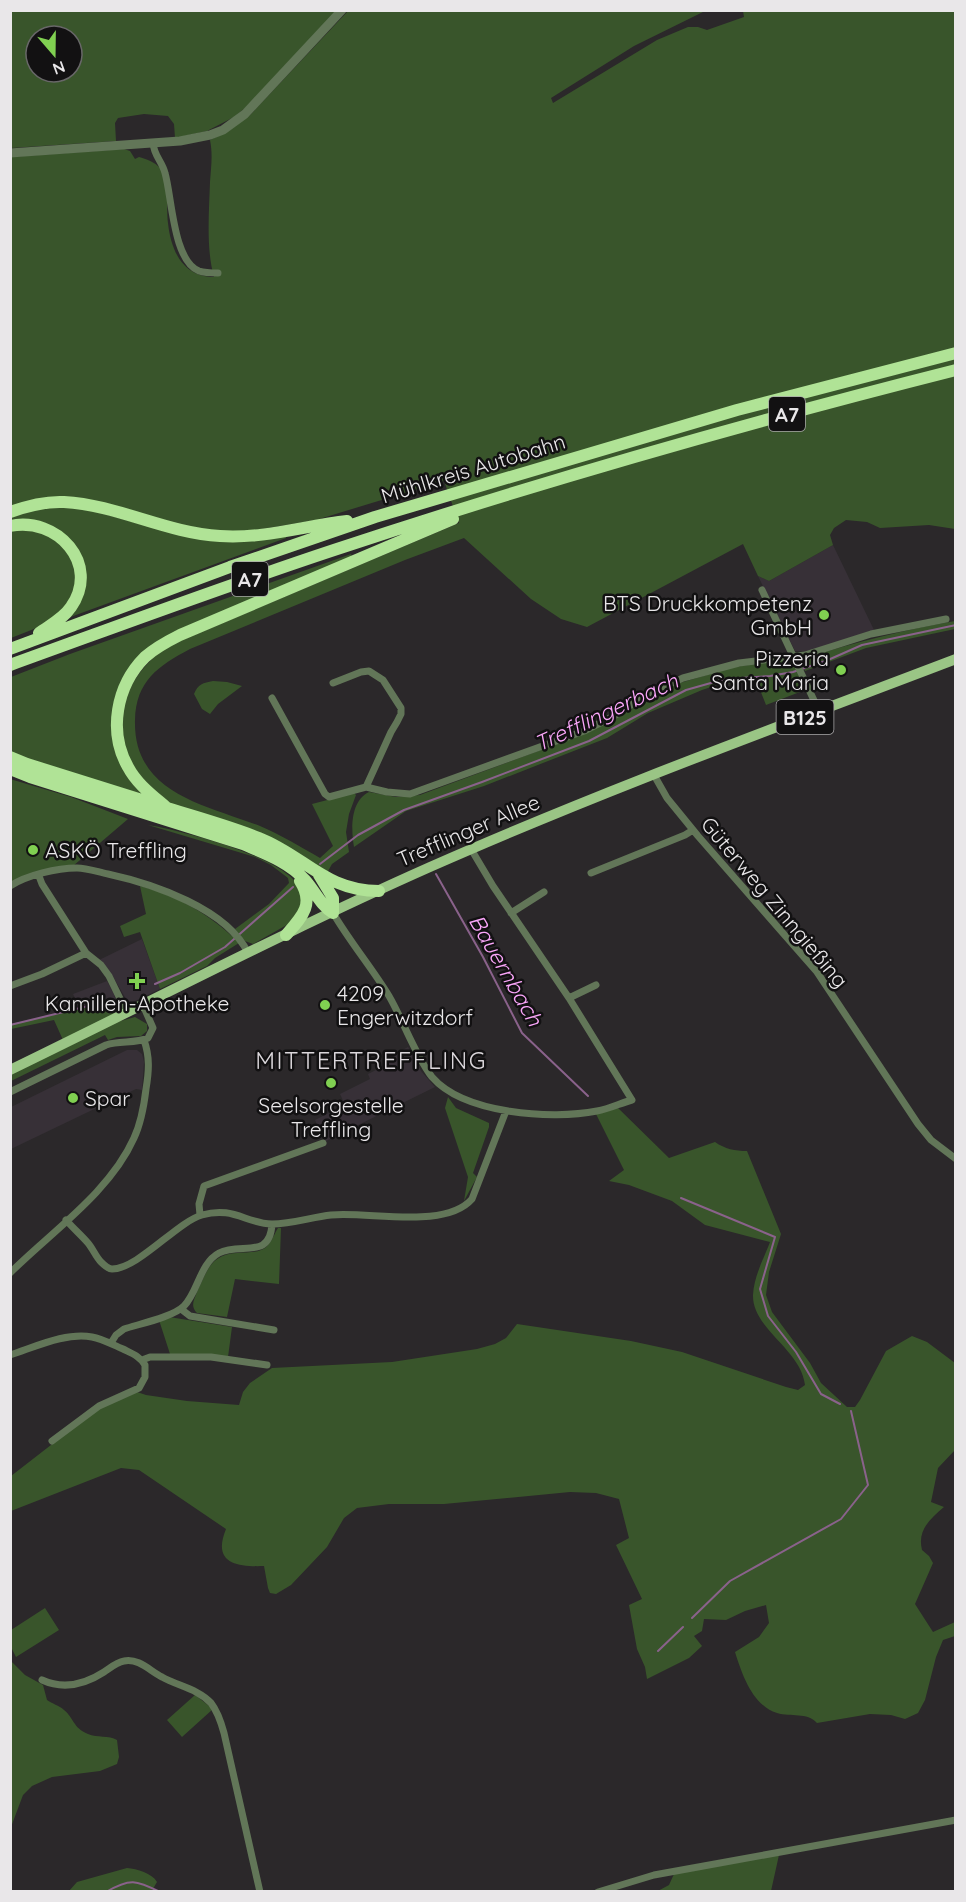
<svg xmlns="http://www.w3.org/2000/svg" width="966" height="1902" font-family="Quicksand,sans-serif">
	<rect width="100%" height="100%" fill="#2b282a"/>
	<path fill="#373037" d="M833 545 874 630 809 651H795L758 576 769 581Z
		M142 939 160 989 129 1004 112 975 99 960Z
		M107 981 114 994 118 1011 114 1014 110 1002 80 1009 73 994Z
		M408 1047 421 1071 435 1087 324 1142 315 1120 345 1105 340 1094 370 1079 368 1074 386 1065 384 1060Z
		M127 1050H137L142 1054 144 1062 142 1090 136 1089 11 1149V1107Z"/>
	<path fill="#39552b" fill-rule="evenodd" d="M10 11H336L245 108 234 117 207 131 175 138 174 124 168 116 144 114 118 118 115 123 116 141 11 148ZM36 36H72V72H36Z
		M348 11H705L634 46 551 98 553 103 657 40 688 27H698L707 30 744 17 743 11H955V529L929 525 880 528 867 522 846 520 834 528 830 535 833 545 769 581 758 576 743 544 587 627 561 619 531 599 464 538 405 560 190 649C158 666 136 681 135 720 133 794 206 805 260 826 281 835 301 847 320 858L333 846 312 804 354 793 356 795 349 814 346 832 349 852 332 864 327 873 180 808C107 772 101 693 168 646L459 523 444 481 316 520 249 531 217 532 189 528 94 501 11 508 10 157 124 149 130 151 135 159 139 157C146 159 155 162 160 168 170 183 166 206 168 223 171 251 183 277 214 277 206 249 209 213 210 182 211 167 213 155 210 140L230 130 250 115Z
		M79 507 161 530 286 536V538L65 619 79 597 72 543 11 522V516L33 508Z
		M37 528 64 544 76 570 75 587 63 612 39 627 11 638V529Z
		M351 554 352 558 137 660 114 733 154 801 11 753V677L70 654Z
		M955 621V629L866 648 805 671 802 665 806 658C855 642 904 630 955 621Z
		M787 660 794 664 805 690 766 705 757 682 720 684 702 690 648 713 607 738 484 786 406 811 354 847C351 830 350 801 369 792L396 797 420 795 576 737 616 718 656 693 673 685 734 667Z
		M213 681 227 682 242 686 218 704 210 714 202 709 194 694C198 684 203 683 213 681Z
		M10 779 71 797 128 819 73 866 11 883Z
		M148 825C180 830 284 857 298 886 301 891 301 898 302 904L292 922 253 944 245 941 235 929 269 904 289 883 288 878 271 865 255 857Z
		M140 886C176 895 213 916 239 943L215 958 207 966 160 989 140 932 124 937 120 926 146 914Z
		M110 1002 114 1014 63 1040 54 1020 11 1029 10 1025Z
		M135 1017 147 1024V1031L141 1036 117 1037 108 1040 105 1035 11 1081V1074L117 1022Z
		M448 1097 456 1108 489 1123V1127L473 1173 477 1177 464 1201 468 1177 445 1108Z
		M617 1107 669 1158 715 1142C725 1149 735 1151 747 1151L781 1234 769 1272 766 1295 772 1312 810 1363 821 1383 847 1407H855L860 1400 886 1351 912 1336 927 1342 955 1363V1450L938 1468 931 1502 944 1507C930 1519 917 1530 922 1550L929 1556 933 1563 915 1604 933 1632 955 1622V1636L943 1640 936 1657 925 1700 918 1713 905 1719 891 1715 870 1714 817 1723C807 1712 791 1717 777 1713 752 1705 742 1674 735 1652L759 1637 769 1623 766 1605 745 1611 726 1620 704 1619 702 1631 694 1636 702 1646 689 1658 647 1679 645 1667 637 1649 629 1605 642 1599 616 1545 629 1538 619 1499 596 1493 570 1492 444 1504H389L357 1508 344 1518 327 1547 291 1585 276 1594 270 1593 268 1588 264 1566C236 1567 212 1563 226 1529L139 1470 121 1468 11 1511V1476L100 1407 137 1392 146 1395 187 1401 239 1405 243 1392 250 1383 272 1368 392 1362 477 1349 495 1344 506 1338 517 1324 631 1341 682 1352 786 1387 798 1390 805 1385C801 1349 752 1329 753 1295 754 1276 764 1258 770 1242L705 1225 672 1201 629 1185 609 1181 624 1170 595 1112Z
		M278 1228H281L279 1284 235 1279 227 1317 197 1313C190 1306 194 1300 197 1292 207 1271 211 1254 237 1253 245 1252 254 1253 261 1250 270 1247 273 1236 278 1228Z
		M169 1317 232 1327 228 1357 170 1354 159 1320Z
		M45 1608 59 1630 16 1657 11 1647V1630Z
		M11 1661 25 1675 43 1685 47 1700C52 1704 59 1705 64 1710 74 1718 73 1728 88 1734 97 1738 109 1735 117 1740L119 1757 117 1764 100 1771 52 1777 32 1786 23 1795 11 1827Z
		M195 1695 213 1709 182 1737 167 1720Z
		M779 1855 771 1891 656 1892 669 1885 674 1874Z
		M127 1868C137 1869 152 1873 157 1882L151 1892 69 1891 77 1882Z"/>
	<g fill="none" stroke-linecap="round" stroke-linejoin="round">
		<path stroke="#8a628b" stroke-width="2" d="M320 864 358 835 404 810 482 782 589 741 686 690 725 679 770 676 793 672 828 660 862 645 956 625
			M436 874 483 957 522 1033 588 1096
			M155 984 180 973 225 947 293 887
			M10 1025 109 1001
			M681 1198 775 1237 760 1289 768 1316 796 1352 821 1394 840 1404
			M692 1618 730 1581 841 1519 868 1485 851 1411
			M658 1651 683 1627
			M106 1892C130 1878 136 1880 160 1892"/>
		<path stroke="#627658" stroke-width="7" d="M153 143C154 156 162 161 165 173 172 197 173 261 199 271 205 273 212 273 218 273
			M762 590 819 711
			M333 683 361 672 369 671 383 680 401 708V714L397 722 391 732 366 787 387 792 410 794 584 731 614 716 648 694 683 678 739 663 805 655 871 634 946 619
			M272 698 325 794 329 797 366 787
			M654 775 667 798 698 836 817 972 918 1124 931 1140 956 1159
			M591 873 685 835 693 830
			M39 876 42 884 86 953 101 965 109 976 127 1013
			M10 886C27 875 57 868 77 868 87 868 98 872 108 874 154 884 227 909 248 953
			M333 913C350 942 372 968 389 996 403 1020 416 1057 432 1077 464 1114 552 1120 597 1111 609 1109 621 1103 632 1100L569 998 493 886 471 849
			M511 913 544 892
			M10 986 42 974 86 953
			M569 998 596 985
			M10 1092 106 1045C120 1040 135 1044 148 1038L153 1028 143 1005
			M200 1215 199 1204 204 1186 323 1143
			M66 1220C73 1228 81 1235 88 1243 93 1249 96 1257 101 1262 104 1265 108 1269 112 1269 138 1269 177 1222 202 1215 233 1206 245 1223 272 1224 292 1224 312 1217 331 1215 369 1211 445 1230 472 1199L506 1111
			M10 1273C51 1232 110 1192 134 1138 141 1123 144 1106 146 1089 149 1071 150 1057 144 1040
			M181 1309 190 1316 274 1330
			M111 1343 116 1335 124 1329C139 1324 173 1317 184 1306 198 1292 200 1263 219 1253 241 1242 270 1260 272 1224
			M10 1355C35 1347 66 1332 92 1337 103 1339 113 1345 123 1349 131 1353 140 1356 145 1365V1377L139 1388 99 1406 52 1441
			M142 1360 150 1357H211L267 1365
			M42 1680C64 1690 84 1685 104 1672 110 1668 117 1662 124 1661 139 1658 150 1671 162 1677 178 1686 198 1689 211 1703 218 1712 221 1722 224 1733L260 1892
			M598 1892 654 1875 956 1820"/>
		<path stroke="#627658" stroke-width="9" d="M10 153 180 141 210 135 223 130 245 114 342 10"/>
		<path stroke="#9ac585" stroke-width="10" d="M10 1070C150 1002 288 930 430 867 602 791 780 726 956 659"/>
		<path stroke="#b0e396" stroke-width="12" d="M10 512C27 506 46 501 64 502 118 505 166 533 220 536 263 539 304 526 347 521
			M10 526C57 516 101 564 71 607 63 619 50 625 39 633
			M10 649 230 567 375 517 737 410 956 353
			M10 665C118 626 225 586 334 550 539 482 746 423 956 370
			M10 757 27 764C78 780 129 796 180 812 207 820 234 828 259 838 305 856 325 891 379 891
			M10 769 30 777 243 844C264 853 289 862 305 880 315 891 320 905 333 913
			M166 807C152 795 137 784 128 767 108 732 116 686 145 657 155 648 168 641 180 635L453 519
			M319 875 333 898V913
			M286 935C302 917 315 904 300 881"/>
	</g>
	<g fill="#80d051" stroke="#121112" stroke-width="2">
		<circle cx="824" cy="615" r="6"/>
		<circle cx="841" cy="670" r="6"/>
		<circle cx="33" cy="850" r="6"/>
		<path d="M134 972h6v6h6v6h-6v6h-6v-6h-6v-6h6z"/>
		<circle cx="325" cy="1005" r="6"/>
		<circle cx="331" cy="1083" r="6"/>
		<circle cx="73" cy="1098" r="6"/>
	</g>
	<g text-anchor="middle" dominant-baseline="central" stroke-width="5" stroke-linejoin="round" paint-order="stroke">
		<g fill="#121112" stroke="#a8a7a8" stroke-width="1.5">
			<rect x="769" y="397" width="36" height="34" rx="4.5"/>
			<rect x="232" y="562" width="36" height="34" rx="4.5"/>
			<rect x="776.5" y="700" width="57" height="34" rx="4.5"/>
		</g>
		<g font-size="20" font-weight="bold" fill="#e9e7e9">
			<text x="787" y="414">A7</text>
			<text x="250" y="579">A7</text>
			<text x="805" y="717">B125</text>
		</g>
		<g font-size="21" fill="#e9e7e9" stroke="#121112">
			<text transform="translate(473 468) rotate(-17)">Mühlkreis Autobahn</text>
			<text transform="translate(468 830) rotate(-23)">Trefflinger Allee</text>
			<text transform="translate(775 902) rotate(50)">Güterweg Zinngießing</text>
		</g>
		<g font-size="21" fill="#e9e7e9" stroke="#121112" text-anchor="start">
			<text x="812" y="603" text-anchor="end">BTS Druckkompetenz<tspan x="812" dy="24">GmbH</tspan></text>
			<text x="829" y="658" text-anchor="end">Pizzeria<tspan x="829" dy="24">Santa Maria</tspan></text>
			<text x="45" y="850">ASKÖ Treffling</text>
			<text x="337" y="993">4209<tspan x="337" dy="24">Engerwitzdorf</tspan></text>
			<text x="137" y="1003" text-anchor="middle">Kamillen-Apotheke</text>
			<text x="85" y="1098">Spar</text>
			<text x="331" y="1105" text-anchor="middle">Seelsorgestelle<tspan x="331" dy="24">Treffling</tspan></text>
		</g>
		<g font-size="22" font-style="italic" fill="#fba6fa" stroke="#121112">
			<text transform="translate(606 712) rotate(-25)">Trefflingerbach</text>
			<text transform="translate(506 970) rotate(60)">Bauernbach</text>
		</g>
		<g font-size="24" letter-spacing="1.5" fill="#dbd7db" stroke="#121112">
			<text x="371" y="1060">MITTERTREFFLING</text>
		</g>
	</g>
	<rect width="966" height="1902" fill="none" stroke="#e9e7e9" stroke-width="24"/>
	<g transform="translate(54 54) rotate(160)"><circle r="28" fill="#121112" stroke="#686768" stroke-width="1.5"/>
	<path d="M0-4.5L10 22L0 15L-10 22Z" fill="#80d051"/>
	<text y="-9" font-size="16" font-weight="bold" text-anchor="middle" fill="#e9e7e9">N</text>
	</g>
</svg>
